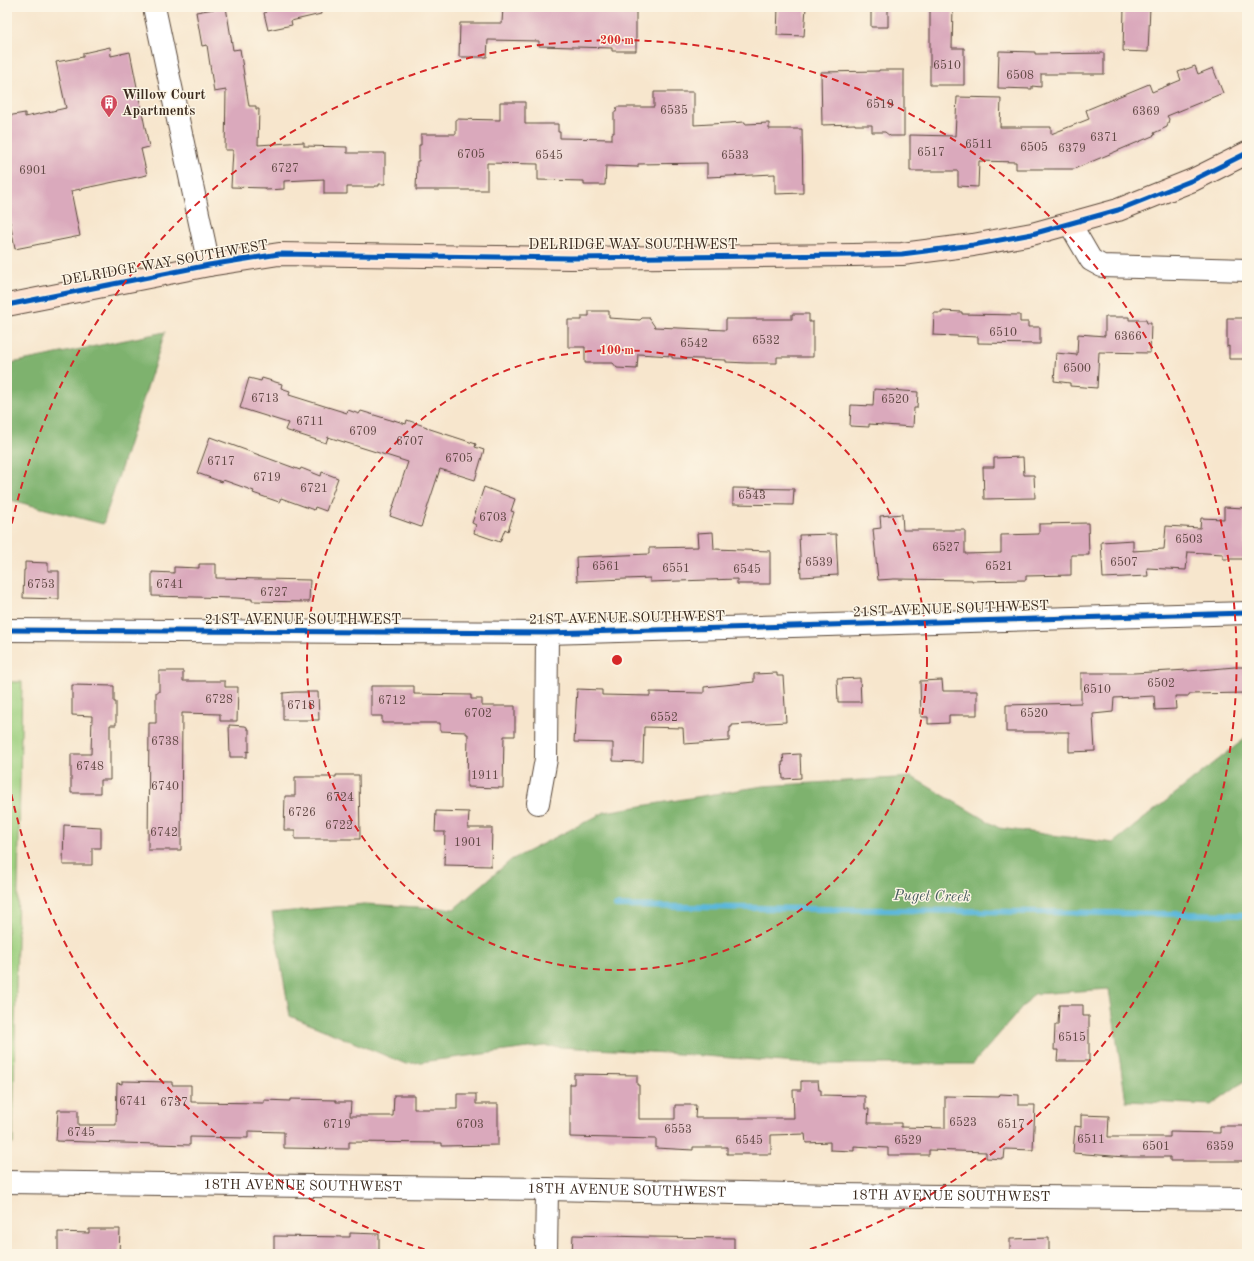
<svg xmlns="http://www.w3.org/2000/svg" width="1254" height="1261" font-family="'Old Standard TT',serif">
	<rect width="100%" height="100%" fill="#fcf5e5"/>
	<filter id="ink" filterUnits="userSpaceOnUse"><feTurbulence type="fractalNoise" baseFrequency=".025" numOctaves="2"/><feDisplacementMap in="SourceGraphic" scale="8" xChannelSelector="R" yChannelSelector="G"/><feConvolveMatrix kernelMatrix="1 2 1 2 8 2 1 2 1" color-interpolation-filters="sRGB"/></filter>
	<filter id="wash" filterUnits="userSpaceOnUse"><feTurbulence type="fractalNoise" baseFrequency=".012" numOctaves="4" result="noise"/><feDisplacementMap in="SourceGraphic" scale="16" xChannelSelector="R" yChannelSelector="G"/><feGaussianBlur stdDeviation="0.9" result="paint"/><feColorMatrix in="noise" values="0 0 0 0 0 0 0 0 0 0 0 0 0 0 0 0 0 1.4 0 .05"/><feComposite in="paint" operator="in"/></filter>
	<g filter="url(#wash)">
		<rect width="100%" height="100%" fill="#f7e6cd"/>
		<path fill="#9ed080" stroke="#6c7d4f" d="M7 682H22L13 1144H7Z"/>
		<path fill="#7eb26e" stroke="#5c6e46" d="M165 332 103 524 7 499V364Z
			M1247 737V1079L1211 1105 1126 1101 1109 989 1034 994 973 1064H809L666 1053 544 1046 406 1064 290 1016 272 913 364 904 454 909 511 860 605 812 763 786 912 777 999 828 1113 843Z"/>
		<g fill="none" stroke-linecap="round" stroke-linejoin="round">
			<path stroke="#5cb7da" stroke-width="6" d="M616 906 1247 915"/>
		</g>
		<g id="blocks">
			<path fill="#daa9bc" d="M226 7 233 50 240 49 249 106H256V109H259L258 145 304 142V146L347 147V153H385V184H379V186H375V187H347V194H324V179L284 181V189L266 190V188L231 187 233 150H225L226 90 214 92 207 45 202 46 196 12Z
				M265 7H320L321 14 291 21 292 25 268 30 264 13 266 12Z
				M503 7H636V51H612V48L539 46V41L488 40 487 57H459L460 23H502Z
				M778 7H806L804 36 777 35Z
				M871 7H888V27H871Z
				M930 7H953L952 48H964V85H930Z
				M1124 7H1150L1148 52 1123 51Z
				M110 47 111 56 130 52 149 147 141 149 147 175 71 191 80 236 15 249 10 222H7V116L25 113V117L66 108 56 62 83 57V53Z
				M999 51 1035 52V54L1104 53V74H1041V87L1032 86V89L998 88Z
				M1195 66 1198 74 1213 68 1223 93 1167 116 1169 119 1167 127 1154 133 1155 135 1074 169H1016V162L979 161 978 187 958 186V171H910V135L955 136 957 97 1001 98 1000 127H1051V134L1089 119 1086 110 1149 84 1152 92 1181 80 1178 72Z
				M879 70H904V136H890L885 132H872V125H855V124L822 125 821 72 879 71Z
				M654 92H694V125L745 122V124L769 123V129H802L803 193 775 194V174L707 177V163L638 164V167L606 166 605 185H584V181L538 180V164L487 163V190H416L417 161H419V145H421V134H456V119L500 120V102H525V124H558V132H560V138L612 139V133H614V112H616L617 107H654Z
				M589 311H609V318L640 320 642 318H649L655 327 726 330V319H792V314H809V322H813V357H777V363H747L726 362V360L672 358V356L638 354 637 369 617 368 613 363H585V347H568V320H582V316H589Z
				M942 311 962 312V314L1020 315V322H1028V327H1040V344L978 343V337L933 335 934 313H942Z
				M1105 317H1129V320H1146L1147 323H1151L1150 353 1099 352 1097 388 1070 386V383L1054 381 1056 353 1077 355 1078 334 1105 336Z
				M1227 318H1247V359H1229V346L1227 347Z
				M249 378 261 381 262 378 282 384 281 388 290 391 289 395 347 413 348 410 359 414 361 411 394 421V420L406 424 407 420 427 427V428L476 444 475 447 484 450 475 480 440 469 421 527 390 516 408 462 328 437 326 443 285 430 288 423 240 408Z
				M874 389 918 392 917 408H914L913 427 869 424V427L850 426 851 405 873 406Z
				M210 437 300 470 301 468 321 476 322 472 338 478 326 511 315 507 314 510 281 498 279 502 253 493 254 491 223 480 222 482 197 473Z
				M1023 457 1024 475H1034L1035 498 984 499 983 467H994V458Z
				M484 487 515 499 511 511 514 512 508 531 505 529 500 542 474 533 476 525 472 523Z
				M733 488 794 489 793 505 733 504Z
				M1224 507 1245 508 1244 559H1223V554L1188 552 1186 570 1147 568 1148 576 1103 578 1101 542 1133 540V551L1164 549 1166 526 1200 528 1201 518 1224 519Z
				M902 514 903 530H965V554L1001 553V535L1039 534V524L1088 523 1089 555H1071V575L1026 576V580L972 581V580L894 579 878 580 873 529 881 528 880 516Z
				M713 532 714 549 770 551V584H737V579L650 582V578L577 581 576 557 649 554V548L698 547 697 533Z
				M836 534 838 575 801 577 799 535Z
				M25 562 48 563V571H59V599L23 598 24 570H25Z
				M199 564H216V578L310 580 309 602 252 601V599L236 598 152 596V572L174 573V567L199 568Z
				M1235 667H1247V693L1189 694V696H1175L1176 709 1155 710 1154 696 1114 698 1113 712 1093 714 1095 751 1069 752V732H1006V705L1081 703V673H1134L1188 670V671Z
				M159 671H183V681H225V687H238L237 721H220V714L182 713 181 850H148L149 723H156V692H159Z
				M777 673V676H783L786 722 732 725V727H730V732H729V741L684 744 683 728 644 727 643 762 613 761V743L574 742 577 689 602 690V695L650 696V692L704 693V687L754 682V674Z
				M860 678 861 702H838L837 679Z
				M942 680 943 691H977V715H949V723L928 724V717H921L920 681Z
				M72 685 114 686V702H116V725H110V780H100V793H71V754H91L92 716 72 715Z
				M371 686H414V694L471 695V699H482V706H515V736H504L503 788 467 787 468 734H466V732L440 731V723H382V716H371Z
				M295 692H318L319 720H283V693Z
				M229 725 245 726 247 727V729H249V752L247 751V757H230Z
				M800 754 801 778 783 779 782 762H784L783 755Z
				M336 775H359L360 839H295V830H284L285 796H295V777H336Z
				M436 811 469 812 468 828H492L491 866 444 865 445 832H435Z
				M64 825 101 827V848H92V865H63Z
				M1059 1005H1083V1016H1089V1061H1057L1058 1050H1054L1055 1025H1058Z
				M574 1074 637 1075V1085H639V1119H675V1105H696L695 1118H794L793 1090H801V1081H818L819 1090H821V1095L865 1096V1109H869L868 1123H901V1127L945 1128V1096L999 1097 1000 1094 1019 1095V1105H1035L1033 1150 1005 1149 1004 1159 986 1158V1152L929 1150V1155H888V1148L854 1146V1151L830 1150V1142L806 1143 805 1134 771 1135V1154H727V1147H693V1150L656 1148V1139L570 1137V1084H574Z
				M122 1081 172 1082V1085H191V1102L264 1103V1100L290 1101V1099L336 1100V1102H351L350 1116H393L394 1095H414V1109H457V1094H476V1104H498V1145L442 1146V1143L349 1142V1149L284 1148V1132L248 1131V1138L190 1137V1145L56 1141 58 1110H78V1125H116L117 1083 122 1084Z
				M1081 1115 1109 1116 1108 1137H1170V1132L1220 1133V1126H1246L1247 1161H1170V1157H1125L1073 1153 1075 1126 1081 1127Z
				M89 1229H120L119 1254H58V1232L89 1233Z
				M350 1233 379 1234V1254H274V1236L350 1237Z
				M573 1235 647 1237 734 1238V1254H572Z
				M1049 1238V1254H1010V1239Z"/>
		</g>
	</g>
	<g filter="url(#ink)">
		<use href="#blocks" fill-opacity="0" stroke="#574638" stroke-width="1"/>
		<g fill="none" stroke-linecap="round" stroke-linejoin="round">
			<g stroke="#574638" stroke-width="24">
				<g id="street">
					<path d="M154 7 209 265"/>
					<path d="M1070 224 1091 260 1102 266 1247 270"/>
					<path d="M7 630 547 633 1247 613"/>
					<path d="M538 803 546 759 547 633"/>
					<path id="s1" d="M7 1182 547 1189 835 1195 1247 1199"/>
					<path d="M546 1254 547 1189"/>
				</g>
			</g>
			<g stroke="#574638" stroke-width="24">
				<path id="secondary" d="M7 305 209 265 279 254 570 258 853 255 902 254 973 245 1032 234 1118 210 1193 180 1247 153"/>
			</g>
			<use href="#street" stroke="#fff" stroke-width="22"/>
			<use href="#secondary" stroke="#fde3d1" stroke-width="22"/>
			<g stroke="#fcf5e5" stroke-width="8">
				<path id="cycleway" d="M7 305 209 265 279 254 570 258 853 255 902 254 973 245 1032 234 1118 210 1193 180 1247 153
					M7 630 547 633 1247 613"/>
			</g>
			<use href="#cycleway" stroke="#0057b8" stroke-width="5"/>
		</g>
	</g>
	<g fill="none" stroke="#d62828" stroke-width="2" stroke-dasharray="7 5">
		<circle cx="617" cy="660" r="310"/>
		<path d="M436 1253A620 620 0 0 1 7 773M7 547A620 620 0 1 1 798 1253"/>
	</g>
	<defs>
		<g id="building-pin" transform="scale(0.9)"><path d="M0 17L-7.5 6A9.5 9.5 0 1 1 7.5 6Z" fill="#d1495b" stroke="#fcf5e5"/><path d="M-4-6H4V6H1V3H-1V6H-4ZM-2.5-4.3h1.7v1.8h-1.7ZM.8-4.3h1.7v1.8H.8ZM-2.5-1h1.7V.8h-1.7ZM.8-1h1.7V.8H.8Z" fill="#fff"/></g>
	</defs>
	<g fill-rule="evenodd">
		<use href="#building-pin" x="109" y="103"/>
	</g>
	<g text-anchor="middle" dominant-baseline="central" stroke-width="3" stroke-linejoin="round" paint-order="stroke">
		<g font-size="12" fill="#634a46">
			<text x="947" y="66">6510</text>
			<text x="1020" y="76">6508</text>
			<text x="880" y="105">6519</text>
			<text x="674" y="111">6535</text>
			<text x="1146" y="112">6369</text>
			<text x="1104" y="138">6371</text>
			<text x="979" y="145">6511</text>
			<text x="1034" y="148">6505</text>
			<text x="1072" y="149">6379</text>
			<text x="931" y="153">6517</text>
			<text x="471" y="155">6705</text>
			<text x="549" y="156">6545</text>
			<text x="735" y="156">6533</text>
			<text x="285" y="169">6727</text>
			<text x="33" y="171">6901</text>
			<text x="1003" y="333">6510</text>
			<text x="1128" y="337">6366</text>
			<text x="766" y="341">6532</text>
			<text x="694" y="344">6542</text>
			<text x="1077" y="369">6500</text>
			<text x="265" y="399">6713</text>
			<text x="895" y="400">6520</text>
			<text x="310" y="422">6711</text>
			<text x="363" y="432">6709</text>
			<text x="410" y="442">6707</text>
			<text x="459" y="459">6705</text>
			<text x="221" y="462">6717</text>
			<text x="267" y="478">6719</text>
			<text x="314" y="489">6721</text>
			<text x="752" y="496">6543</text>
			<text x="493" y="518">6703</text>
			<text x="1189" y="540">6503</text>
			<text x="946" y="548">6527</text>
			<text x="819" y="563">6539</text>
			<text x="1124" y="563">6507</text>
			<text x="606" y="567">6561</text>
			<text x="999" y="567">6521</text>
			<text x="676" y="569">6551</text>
			<text x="747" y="570">6545</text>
			<text x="41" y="585">6753</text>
			<text x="170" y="585">6741</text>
			<text x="274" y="593">6727</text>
			<text x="1161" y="684">6502</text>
			<text x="1097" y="690">6510</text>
			<text x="219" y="700">6728</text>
			<text x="392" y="701">6712</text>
			<text x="301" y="706">6718</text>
			<text x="478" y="714">6702</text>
			<text x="1034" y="714">6520</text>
			<text x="664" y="718">6552</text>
			<text x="165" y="742">6738</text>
			<text x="90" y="767">6748</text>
			<text x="485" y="776">1911</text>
			<text x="165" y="787">6740</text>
			<text x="340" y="798">6724</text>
			<text x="302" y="813">6726</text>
			<text x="339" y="826">6722</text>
			<text x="164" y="833">6742</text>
			<text x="468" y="843">1901</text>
			<text x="1072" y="1038">6515</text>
			<text x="133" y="1102">6741</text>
			<text x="174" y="1103">6737</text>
			<text x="963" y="1123">6523</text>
			<text x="337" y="1125">6719</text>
			<text x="470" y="1125">6703</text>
			<text x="1011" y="1125">6517</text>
			<text x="678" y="1130">6553</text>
			<text x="81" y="1133">6745</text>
			<text x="1091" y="1140">6511</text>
			<text x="749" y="1141">6545</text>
			<text x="908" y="1141">6529</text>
			<text x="1156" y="1147">6501</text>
			<text x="1220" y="1147">6359</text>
		</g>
		<g font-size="14" font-weight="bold" fill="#3b2a1e" stroke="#fcf5e5" text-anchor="start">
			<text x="122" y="95">Willow Court<tspan x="122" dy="16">Apartments</tspan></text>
		</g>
		<g font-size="14" fill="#3b2a1e" stroke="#fcf5e5">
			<text x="633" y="245">DELRIDGE WAY SOUTHWEST</text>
			<text transform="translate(165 263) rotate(-10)">DELRIDGE WAY SOUTHWEST</text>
			<text transform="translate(951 609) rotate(-2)">21ST AVENUE SOUTHWEST</text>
			<text transform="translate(627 618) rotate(-1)">21ST AVENUE SOUTHWEST</text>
			<text x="303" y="620">21ST AVENUE SOUTHWEST</text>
			<text stroke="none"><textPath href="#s1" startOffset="296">18TH AVENUE SOUTHWEST</textPath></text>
			<text stroke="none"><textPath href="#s1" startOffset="620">18TH AVENUE SOUTHWEST</textPath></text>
			<text stroke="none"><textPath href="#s1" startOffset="944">18TH AVENUE SOUTHWEST</textPath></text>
		</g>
		<g font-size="15" font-style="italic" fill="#475b60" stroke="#fcf5e5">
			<text transform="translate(932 897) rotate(1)">Puget Creek</text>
		</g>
	</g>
	<circle cx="617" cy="660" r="6" fill="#d62828" stroke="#fcf5e5" stroke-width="2"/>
	<g font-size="12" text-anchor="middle" font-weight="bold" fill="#d62828" stroke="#fcf5e5" stroke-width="3" stroke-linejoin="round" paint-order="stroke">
		<text x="617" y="44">200 m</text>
		<text x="617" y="354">100 m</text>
	</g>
	<rect width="1254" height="1261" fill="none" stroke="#fcf5e5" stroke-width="24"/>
</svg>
